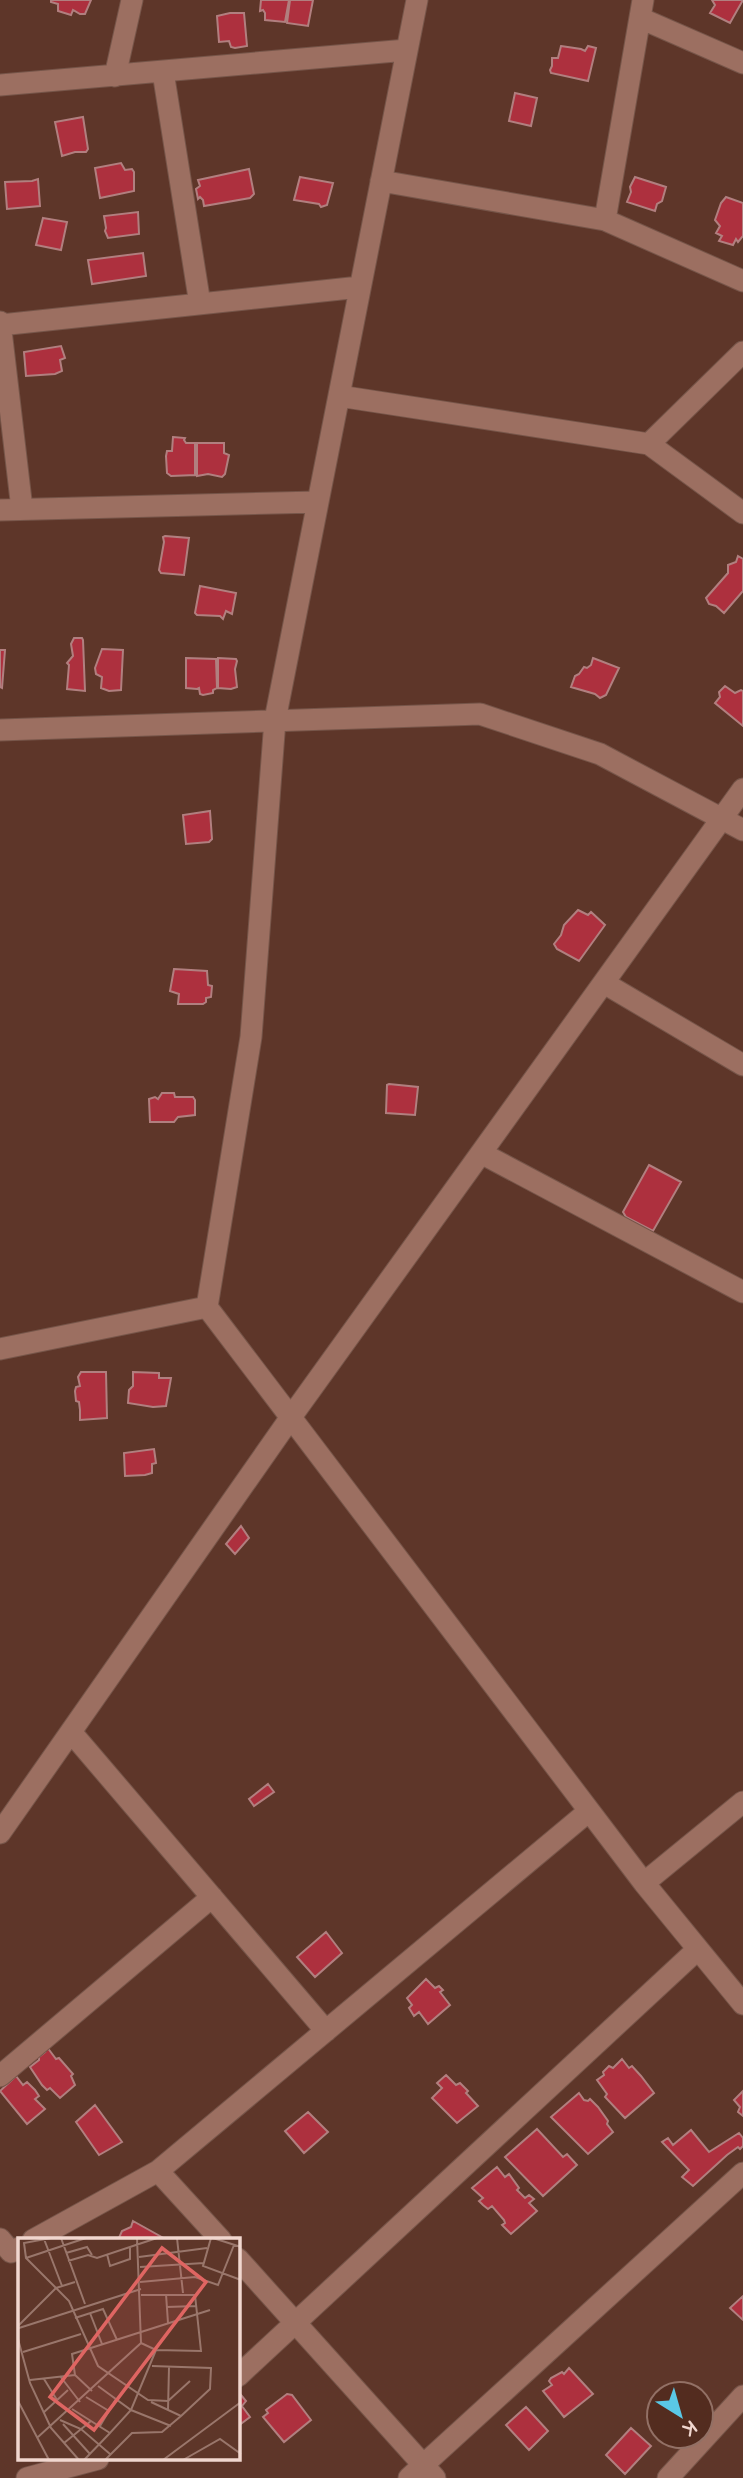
<svg xmlns="http://www.w3.org/2000/svg" width="743" height="2478" font-family="Quicksand,sans-serif">
	<rect width="100%" height="100%" fill="#5e3629"/>
	<path fill="#ad303e" stroke="#b17f7f" stroke-width="2" d="M51 0H91L85 14H80L73 10 71 15 58 11V4L51 2Z
		M261 0H289L285 22 265 20V13L263 10 260 11Z
		M290 0H313L308 26 287 23Z
		M712 0H743L730 23 710 13 715 5Z
		M230 13H244L247 46 235 48 231 47 229 41 219 42 217 16Z
		M561 46 581 49 585 51 588 46 596 48 588 81 551 73 550 70 552 66V58H558Z
		M515 93 537 98 531 126 509 121Z
		M83 117 88 149 86 152H75L62 156 55 122Z
		M121 163 125 170 132 169 134 172V191L100 198 95 168Z
		M249 169 254 194 250 198 204 206 203 200 200 197 198 199 196 189 200 186 198 180Z
		M300 177 333 183 327 205 321 207 319 204 294 200Z
		M635 177 666 187 662 201 657 204 655 211 627 202 631 192 630 187Z
		M38 179 40 206 7 209 5 182 32 181Z
		M726 197 743 203V236L738 242 736 239 733 245 719 241 722 236 716 233 720 226 715 220 721 203Z
		M138 212 139 234 108 238 105 231 106 228 104 216Z
		M43 218 67 222 61 250 36 245Z
		M143 253 146 276 92 284 88 260Z
		M61 346 65 358 60 360 62 371 55 374 26 376 24 352Z
		M173 437 185 438 184 440 186 443H195V475L171 476 167 473 166 456 167 451H172Z
		M197 443H224V453L229 455 225 474 222 477 208 474 197 476Z
		M165 536 189 538 184 575 161 573 159 570 164 542 163 537Z
		M738 556 743 559V591L724 613 716 606 709 604 706 598 728 573V565L736 562Z
		M200 586 236 593 232 614 226 611 223 619 220 616 197 615 195 613Z
		M74 638H82L83 640 85 691 67 689 69 665 67 663 73 656 71 644Z
		M102 649 123 650 121 690 109 691 101 688 102 677 96 674 95 668Z
		M0 650H5L2 688 0 687Z
		M186 658 216 659 217 688 213 690V693L203 695 200 694 199 688 197 689 186 688Z
		M218 658 236 659 237 661 235 669 237 687 231 689 218 688Z
		M593 658 619 668 606 695 600 698 595 694 571 687 575 676 579 674 584 667 587 668 591 665Z
		M725 686 735 693 741 690 743 691V726L715 703 720 697 719 692Z
		M210 811 212 839 209 842 186 844 183 815Z
		M578 910 588 915 591 912 605 925 579 961 557 949 554 944 561 935 564 925Z
		M174 969 207 971 208 985 212 986 211 997 206 998V1002L203 1004H178L179 994 170 991Z
		M389 1084 418 1087 415 1115 386 1113 387 1085Z
		M162 1093H174L175 1097H193L195 1100V1115L178 1117 174 1122H150L149 1099 155 1097 158 1099Z
		M649 1165 681 1182 653 1231 626 1217 623 1212Z
		M81 1372H106L107 1418 80 1420V1410L79 1402 76 1401 75 1391 76 1387 80 1386 78 1377Z
		M133 1372 159 1373V1378H171L166 1406 153 1407 128 1403 129 1390 133 1386Z
		M154 1449 156 1463 152 1464V1473L145 1475 125 1476 124 1453Z
		M241 1526 249 1538 235 1554 226 1544Z
		M268 1784 274 1792 254 1806 249 1799Z
		M326 1932 342 1953 315 1977 297 1957Z
		M426 1979 435 1988 439 1986 443 1990 440 1992 450 2005 428 2024 419 2012 414 2016 409 2008 412 2005 407 1998Z
		M47 2047 56 2059 59 2058 73 2074 71 2076 75 2085 60 2098 50 2088 47 2090 42 2085 30 2067 39 2060V2057L45 2052 43 2049Z
		M622 2059 629 2068 632 2066 641 2076 654 2093 625 2118 605 2097 607 2094 597 2080 604 2075 603 2072 609 2066 613 2068Z
		M446 2075 456 2085 460 2083 468 2091 466 2093 478 2106 457 2123 432 2098 442 2088 437 2083Z
		M16 2076 23 2085 27 2082 35 2090 39 2096 35 2099 45 2109 27 2124 0 2091Z
		M743 2091V2116L738 2112 740 2107 734 2100Z
		M579 2093 584 2100 588 2101 590 2099 598 2107 608 2121 607 2124 613 2132 588 2154 551 2117Z
		M95 2105 122 2142 99 2155 76 2122Z
		M308 2112 328 2132 304 2153 285 2131Z
		M537 2129 563 2157 567 2154 577 2165 543 2196 505 2157Z
		M691 2130 709 2152 739 2133 743 2138V2146L740 2149 738 2147 727 2155 693 2186 682 2177 689 2170 662 2142 668 2138 673 2145Z
		M497 2167 505 2177 509 2174 519 2188 517 2190 525 2198 529 2195 534 2199 529 2203 537 2211 511 2234 502 2225 505 2223 504 2220 492 2206 488 2209 483 2205 479 2201 483 2198 472 2188Z
		M133 2221 167 2240H118L122 2231 131 2227Z
		M743 2296V2320L730 2308Z
		M569 2368 593 2394 564 2417 543 2391 552 2385 549 2381 551 2378 562 2372 564 2374Z
		M287 2394 292 2395 311 2420 284 2442 263 2417 268 2413 266 2410Z
		M241 2395 246 2401 242 2406 250 2417 238 2426V2397Z
		M526 2407 548 2431 529 2450 506 2425Z
		M631 2428 651 2446 625 2474 606 2455Z"/>
	<g fill="none" stroke-linecap="round" stroke-linejoin="round">
		<g stroke="#765549" stroke-width="23">
			<path id="street" d="M417 0 275 720 251 1037 207 1307 644 1883 743 2004
				M640 18 743 63
				M163 72 200 304
				M115 76 132 0
				M0 85 407 50
				M381 181 605 220 743 281
				M605 220 643 0
				M0 322 22 509
				M0 325 360 287
				M339 396 649 444 743 513
				M649 444 743 352
				M0 510 318 502
				M0 730 480 714 600 754 743 830
				M604 983 743 1065
				M481 1153 743 1292
				M0 1349 207 1307
				M71 1732 326 2031
				M0 1833 291 1417 743 789
				M644 1883 743 1802
				M0 2076 212 1897
				M158 2171 221 2240
				M0 2239 11 2252 19 2248
				M33 2240 158 2171 589 1811
				M238 2259 435 2478
				M238 2376 698 1949
				M27 2478 98 2459
				M409 2478 743 2173
				M668 2478 743 2396"/>
		</g>
		<use href="#street" stroke="#9c6f61" stroke-width="21"/>
	</g>
	<g transform="translate(18 2238)">
		<rect width="222" height="222" fill="#5e3629"/>
		<path fill="none" stroke="#99766b" stroke-width="2" d="M43 0 67 66M159 0 165 55M193 0 185 28 223 42M195 0 223 9M26 1 44 48M48 15 69 9 74 17M89 16 92 28 112 21V9M121 19 189 10M8 20 68 0M50 23 70 17 79 20 139 0M122 29 186 25M57 44 38 50 51 63 80 128 130 162 150 163 172 143M122 44 177 39 200 47 216 7M148 56 150 85M123 57H177L183 113 138 112 123 105M149 69 178 68M72 75 84 106M57 80 85 71 99 102M0 88 38 50 8 20 6 5 33 0M1 90 123 51M0 101 12 145 33 190 61 222M5 114 63 96M42 138 62 164M26 141 39 162M12 142 57 137M80 148 113 172 153 188M74 153 57 137 54 116 192 72M68 159 91 173M0 163 31 222M133 164 163 178 192 151 193 130 134 128M54 171 92 195 113 172 138 112M150 172 151 129M25 175 50 152M42 182 63 191 92 216M45 186 72 216M82 188 98 161M20 199 123 105 119 0M46 205 73 183M66 222 92 195M87 222 114 195 144 194 163 178M145 222 223 164M165 222 202 201 223 216"/>
		<path fill="#df6562" fill-opacity="0.15" stroke="#df6562" stroke-width="3.5" d="M144 10 188 44 76 192 32 159Z"/>
		<rect width="222" height="222" fill="none" stroke="#f1d7cf" stroke-width="3.5"/>
	</g>
	<g transform="translate(680 2415) rotate(143)"><circle r="33" fill="#532c1f" stroke="#927065" stroke-width="2"/>
	<path d="M0-5L12 26L0 18L-12 26Z" fill="#5ac8e6"/>
	<text y="-10" font-size="19" font-weight="bold" text-anchor="middle" fill="#f1d7cf">K</text>
	</g>
</svg>
